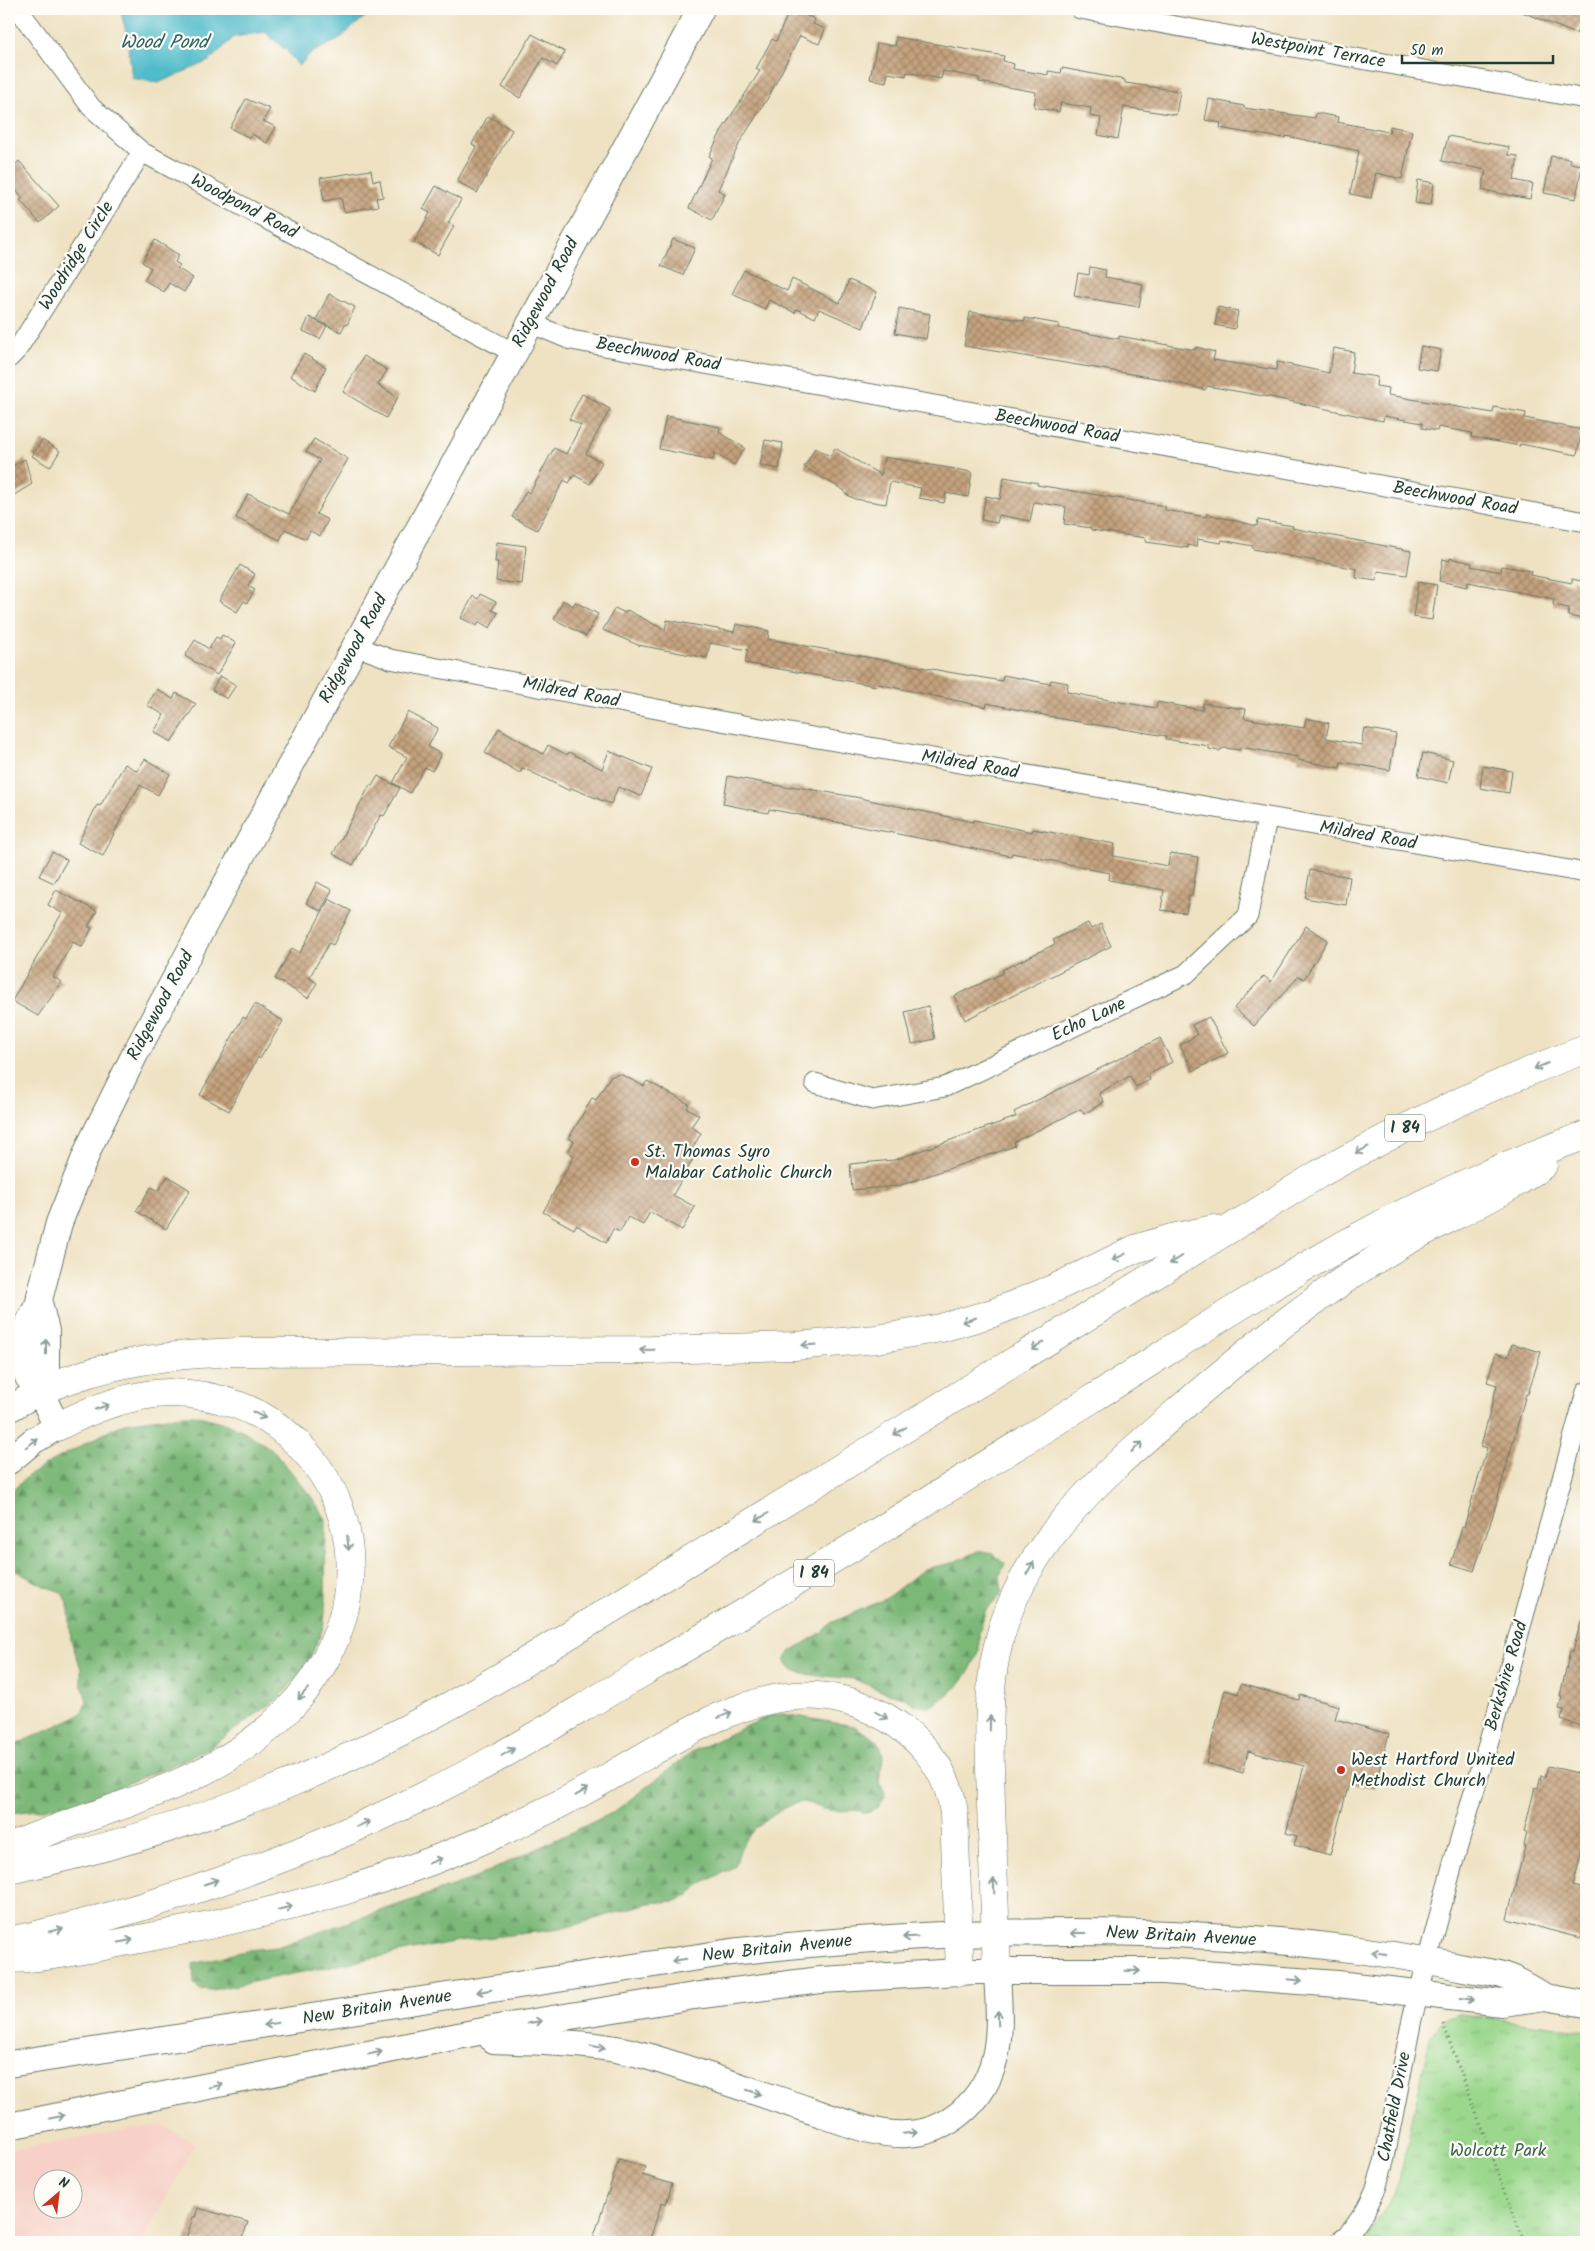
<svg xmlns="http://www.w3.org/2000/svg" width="1595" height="2251" font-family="Kalam,sans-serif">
	<defs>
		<pattern id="grass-tufts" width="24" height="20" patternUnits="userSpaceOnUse" patternTransform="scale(1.25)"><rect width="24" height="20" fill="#9bd88d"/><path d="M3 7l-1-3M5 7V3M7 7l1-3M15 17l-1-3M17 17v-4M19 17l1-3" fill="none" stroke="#85ba7a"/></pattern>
		<pattern id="forest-firs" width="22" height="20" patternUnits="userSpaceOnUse" patternTransform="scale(1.25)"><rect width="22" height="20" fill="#7cb878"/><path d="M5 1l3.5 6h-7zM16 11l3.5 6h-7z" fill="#659763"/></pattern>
		<pattern id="building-cross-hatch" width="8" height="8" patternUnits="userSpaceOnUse" patternTransform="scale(1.25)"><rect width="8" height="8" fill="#c5a27e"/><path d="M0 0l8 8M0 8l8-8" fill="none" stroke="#9f8568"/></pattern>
	</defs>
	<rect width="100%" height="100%" fill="#fdfcf7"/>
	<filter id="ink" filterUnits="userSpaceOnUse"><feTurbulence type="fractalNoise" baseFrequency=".02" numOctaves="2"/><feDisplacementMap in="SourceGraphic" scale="10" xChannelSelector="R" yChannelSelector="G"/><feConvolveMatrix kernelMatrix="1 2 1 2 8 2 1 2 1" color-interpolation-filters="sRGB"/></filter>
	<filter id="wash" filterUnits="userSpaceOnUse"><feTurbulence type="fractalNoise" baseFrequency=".0096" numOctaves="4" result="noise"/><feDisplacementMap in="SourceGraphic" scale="20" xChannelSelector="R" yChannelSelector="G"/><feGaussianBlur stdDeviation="1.12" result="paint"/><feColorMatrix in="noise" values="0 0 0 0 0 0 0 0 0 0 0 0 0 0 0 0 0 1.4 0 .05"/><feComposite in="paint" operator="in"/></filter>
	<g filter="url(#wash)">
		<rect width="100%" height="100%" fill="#efe2c3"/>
		<path fill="#f7d1c8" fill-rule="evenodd" d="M161 2124 195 2144 143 2242H9V2150ZM42 2178H72V2208H42Z"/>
		<path fill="url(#grass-tufts)" stroke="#5d8a60" d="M1458 2014 1586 2031V2242H1362L1388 2206 1399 2182 1430 2038 1443 2020Z"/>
		<path fill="url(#forest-firs)" stroke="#4e7a56" d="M180 1415H195L222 1422 244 1431 274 1451 310 1495 326 1519 325 1615 323 1628 310 1658 295 1680 279 1698 212 1746 171 1766 85 1800 39 1810 9 1813V1748L81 1714 87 1701 81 1682V1669L71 1640 69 1609 64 1596 59 1591 46 1587 16 1571 9 1572V1494L28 1476 49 1463 124 1423Z
			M979 1551 993 1554 1005 1563 1000 1576 1002 1591 999 1597 985 1612 979 1633V1652L970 1670 957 1687 935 1704 929 1706 915 1705 904 1697 884 1692 854 1679 803 1674 796 1671 785 1663 786 1656 791 1651 821 1633 831 1623 885 1599 924 1569 952 1563Z
			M784 1714 854 1726 878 1741 883 1755 880 1782 885 1795 879 1807 867 1813C850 1807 845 1813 829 1810 820 1809 811 1803 803 1802 789 1801 752 1829 745 1840 740 1847 738 1858 735 1866L698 1886 689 1896 676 1901 648 1903 561 1929 458 1941 212 1990 199 1989 194 1984 193 1964 248 1950 277 1947 475 1878 614 1812 693 1751 771 1715Z"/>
		<path fill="#50bbcb" stroke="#387c80" d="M120 9H374L338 40 313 52 299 66 286 50 265 32 234 37 209 61 158 83 132 78 127 35Z"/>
		<g id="blocks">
			<path fill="url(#building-cross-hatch)" d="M790 9 815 19 813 24 825 29 819 44 800 36 769 96 740 142 718 190 725 194 712 220 689 208 712 158 709 156 722 130 760 71 756 69 772 39 776 41Z
				M1515 9H1586L1576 34Z
				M532 34 565 52 557 66 543 58 520 98 502 87Z
				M896 37 1004 56 1003 61 1014 64 1013 69 1048 75V71L1061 73 1062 68 1125 80V83L1180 91 1176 115 1124 107 1118 139 1098 135 1101 118 1090 116 1091 108 1061 103 1059 112 1034 107 1036 92 979 82V78L943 71 941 79 907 72 906 76 888 73 886 82 870 79 877 43 895 46Z
				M246 99 270 109 263 121 276 127 267 143 252 134 250 138 230 128Z
				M1209 99 1244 106V108L1315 118 1316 113 1338 117 1337 122 1389 132 1390 126 1412 131 1402 179 1376 173 1371 198 1350 194 1359 151 1286 136 1285 138 1242 132 1220 128 1221 123 1205 120Z
				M488 116 512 130 477 193 457 181 476 147 472 144Z
				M1448 136 1509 147 1508 155 1518 156 1514 180 1533 184 1530 199 1482 190 1486 170 1442 161Z
				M1551 156 1570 159V163L1582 165 1576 199 1544 193Z
				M19 161 59 206 40 223 20 200 23 198 9 182V171Z
				M371 170 373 181 380 180 383 197 376 198 378 206 344 212 341 198 324 201 320 178Z
				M1418 180 1434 183 1431 205 1415 203Z
				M436 186 461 200 448 223 454 226 438 255 414 242 430 213 423 209Z
				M673 239 695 248 683 275 661 266Z
				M155 240 179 255 175 262 180 265 177 268 193 278 184 292 169 283 164 292 144 280 151 268 142 262Z
				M1090 267 1106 270 1105 277 1143 284 1139 307 1074 296 1078 273 1089 275Z
				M744 270 787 291 792 279 840 303 849 280 877 292 863 328 819 309 815 318 797 309 795 313 769 300 765 309 732 294Z
				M329 294 355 307 347 325 345 324 341 332 316 320Z
				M1218 307 1238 311 1235 329 1215 325Z
				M899 308 930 314 926 339 895 333Z
				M970 312 1025 321V318L1059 324 1058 328 1119 339V336L1195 350 1196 347 1215 352 1213 360 1276 370 1277 362 1329 373 1334 348 1354 352 1351 373 1377 377 1376 386 1389 388 1388 395 1493 413 1494 407 1526 413 1525 418 1582 430 1577 455 1520 444V446L1471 437 1472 433 1438 427 1437 431 1422 428V423L1384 416 1383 421 1275 398 1207 386 1205 390 1161 379 964 346Z
				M309 317 327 326 320 339 303 331Z
				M1421 346 1441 350 1437 371 1417 368Z
				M304 354 326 367 315 391 290 376Z
				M364 356 387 370 378 385 398 397 386 418 343 392Z
				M582 394 610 409 586 454 602 462 590 484 574 475 569 483 564 480 537 530 512 517 526 491 530 493 554 448 566 454 581 425 569 419Z
				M666 416 720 427 719 432 745 448 734 465 714 453 713 460 659 449Z
				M314 439 348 459 316 514 328 520 320 536 310 531 306 539 285 529 280 540 236 518 248 494 289 514 320 460 306 452Z
				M42 440 60 451 50 467 32 456Z
				M765 440 783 443 779 469 760 465Z
				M815 448 830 456 835 448 881 475 884 457 972 472 968 497 946 493 944 503 919 498 921 488 890 482 886 504 855 499 844 493 845 491 804 467Z
				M25 459 32 484 9 498V468Z
				M1004 477 1038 483 1037 485 1165 506V510L1206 517 1207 514 1257 526 1258 520 1293 526 1292 528 1411 551 1407 575 1378 571 1377 581 1356 578 1357 569 1253 549V546L1222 540 1221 543 1197 539 1196 547 1188 545V548L1146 542V538L1091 530V528L1064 524 1066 507 1034 502 1030 521 999 515 997 523 981 520 986 496 1000 499Z
				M497 542 526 546 522 584 496 581 498 562H495Z
				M1450 558 1472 563 1471 566 1501 572 1502 566 1531 571 1530 575 1572 583V579L1586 582V605L1584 619 1568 616 1569 608 1553 605 1554 599 1468 582 1467 587 1439 581 1443 559 1450 561Z
				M240 565 255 574 248 586 255 590 247 603 244 601 237 612 219 601Z
				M1418 582 1437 585 1432 620 1413 617Z
				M480 594 496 602 492 610 498 613 490 628 479 622 477 626 461 618 473 596 478 599Z
				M563 600 573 606 575 602 598 614 586 636 554 619Z
				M615 608 625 613 627 610 665 630 667 620 734 632 736 624 769 631 768 639 948 672 1002 681 1003 675 1050 684 1051 680 1068 683 1067 692 1103 699 1156 708 1157 702 1202 710 1203 703 1246 709 1244 718 1304 728 1306 718 1329 723 1326 738 1361 745 1364 728 1396 734 1390 770 1341 762 1340 768 1298 760V757L1240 747V750L1224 748 1219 751 1209 749V746L1165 739 1166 736 1067 720 987 703 986 707 878 684 877 686 745 663 748 650 710 643 707 658 638 645 603 630Z
				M222 635 236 643 217 675 185 656 195 640 209 649 216 637 220 639Z
				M220 676 236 685 227 699 212 690Z
				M157 689 173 699 176 693 196 704 171 742 154 732 164 715 147 705Z
				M408 712 438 728 428 747 441 754 432 771 425 767 410 793 393 783 407 757 388 747Z
				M499 728 543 754 548 745 567 755 569 752 602 769 609 751 652 769 641 796 618 787 611 804 571 788 570 791 523 768 520 773 485 753Z
				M1423 753 1453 760 1448 783 1418 776Z
				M145 759 170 774 158 795 140 785 121 817H122L103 856 78 843 97 805 100 806 125 764 137 771Z
				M1483 766 1512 771 1509 793 1480 788Z
				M378 776 400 788 384 816 381 815 353 865 333 854 370 785 372 786Z
				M728 776 791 788V786L855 797 973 822 974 820 1032 832 1033 829 1115 844 1113 856 1168 866 1170 853 1198 857 1192 896H1189L1186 913 1161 910 1164 890 1109 880 1110 873 1088 869 1089 868 1012 853 1011 856 769 809 768 813 723 804Z
				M52 852 67 860 54 883 39 876Z
				M1310 870 1350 877 1346 905 1305 898Z
				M317 882 332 890 321 911 306 903Z
				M56 890 97 911 88 927 92 928 82 947 73 942 53 977 62 982 38 1016 12 1001 62 913 48 905Z
				M329 899 351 911 333 945 329 943 309 978 317 983 308 998 275 979 292 948 300 953Z
				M1088 923 1091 929 1101 924 1111 946 965 1020 954 996 1003 973 1002 970 1055 944 1053 940Z
				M1306 926 1328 940 1304 979 1299 976 1254 1026 1234 1008 1264 976 1271 982Z
				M255 1004 283 1021 260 1059 258 1057 229 1111 200 1095 243 1017 246 1019Z
				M928 1006 935 1039 912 1044 905 1012Z
				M1209 1017 1228 1053 1193 1071 1180 1045 1197 1035 1192 1025Z
				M1160 1038 1172 1062 1148 1075 1150 1080 1136 1087 1130 1076 1099 1093 1104 1102 1084 1114 1081 1109 1014 1142 1015 1146 898 1186 852 1190 850 1164 894 1160 1016 1117 1014 1112Z
				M620 1074 644 1086 647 1081 689 1104 687 1108 699 1115 691 1127 701 1133 692 1149 697 1152 673 1195 695 1207 682 1230 650 1212 643 1225 628 1217 620 1232 613 1229 606 1243 576 1225 574 1229 543 1212 574 1156 568 1152 574 1141 569 1138 592 1098 596 1100 610 1077Z
				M168 1176 190 1190 166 1229 136 1211 151 1187 158 1191Z
				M1512 1344 1541 1352 1528 1394H1526L1493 1515 1474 1571 1451 1564 1462 1527H1464L1487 1448 1481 1446 1497 1385 1487 1382 1496 1353 1508 1357Z
				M1581 1621 1586 1622V1727L1561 1720 1564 1710 1559 1709 1562 1696H1560L1570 1651H1573Z
				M1241 1684 1299 1700 1300 1695 1339 1706 1335 1719 1389 1734 1374 1789 1349 1783 1330 1855 1294 1845 1297 1836 1286 1833 1304 1766 1248 1751 1243 1773 1206 1763 1225 1690 1238 1694Z
				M1548 1766 1586 1775V1847L1583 1846 1573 1886 1586 1889V1935L1581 1933 1580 1938 1507 1919 1525 1846 1524 1845 1527 1833 1524 1832 1535 1787 1538 1788 1541 1775 1545 1777Z
				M619 2159 645 2167 642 2175 672 2184 666 2204 662 2202 649 2242H592Z
				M198 2208 248 2222 241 2242H185L193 2217H195Z"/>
		</g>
	</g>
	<g filter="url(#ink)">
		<use href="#blocks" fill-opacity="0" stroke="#687766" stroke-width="1"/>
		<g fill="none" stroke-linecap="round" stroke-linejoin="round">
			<g stroke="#687766" stroke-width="21">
				<path id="minor" d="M18 9 91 107 142 152 514 353
					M1080 9 1586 99
					M530 323 571 340 1586 522
					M9 358 17 350 142 152
					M356 646 390 659 721 721 1586 873
					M815 1083 872 1100 945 1087 1186 974 1248 916 1267 818
					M1339 2242 1347 2236 1366 2209 1375 2191 1384 2162 1412 2019 1453 1863 1492 1731 1586 1392"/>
			</g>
			<g stroke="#687766" stroke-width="28">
				<path id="secondary" d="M9 1409 40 1391 46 1366V1331L39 1303 40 1296 59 1223 90 1145 135 1054 205 923 701 9
					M9 1461 33 1441 57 1427 40 1391 28 1377 24 1366 25 1330 39 1303
					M493 2040C545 2042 600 2042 650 2057 704 2074 756 2092 809 2110 840 2120 874 2136 907 2134 949 2132 983 2101 994 2061 1002 2032 998 2000 997 1971
					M9 2064 731 1952C938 1929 1152 1922 1359 1950 1395 1955 1432 1961 1469 1969 1481 1971 1494 1972 1505 1976 1519 1980 1533 1990 1545 1997
					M9 2126 503 2027 694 1996 821 1980 976 1971H1163L1338 1984 1502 2003 1545 1997 1586 2004"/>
			</g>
			<g stroke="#687766" stroke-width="29">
				<path id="motorway" d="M40 1391C105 1362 171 1354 241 1352L652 1350 795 1346 877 1339 941 1328 993 1313 1055 1288 1135 1249 1172 1238 1214 1229
					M9 1847C102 1807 212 1788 286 1712 361 1637 376 1521 297 1443 263 1409 217 1393 169 1393 131 1394 91 1409 57 1427
					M9 1870C191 1832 347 1768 507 1673L1319 1174C1405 1126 1494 1083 1586 1049
					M9 1941C149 1911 293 1860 422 1797 497 1761 567 1716 640 1674 792 1586 941 1493 1090 1400 1166 1353 1241 1303 1319 1259 1403 1210 1494 1168 1586 1135
					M9 1959C54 1958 100 1946 145 1938 283 1912 406 1879 533 1817 565 1802 596 1785 626 1767 678 1737 734 1701 795 1696 866 1690 945 1740 954 1813L960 1972
					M997 1971C995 1915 993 1860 991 1804 990 1755 986 1703 996 1654 1018 1544 1106 1473 1187 1403 1251 1348 1316 1295 1388 1252 1438 1221 1495 1200 1543 1165"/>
			</g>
			<path stroke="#687766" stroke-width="3" stroke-dasharray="1 4" stroke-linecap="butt" d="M1443 2024 1524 2242
				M950 2242 969 2238 974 2242"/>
			<use href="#minor" stroke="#fff" stroke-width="19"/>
			<use href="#secondary" stroke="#fff" stroke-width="26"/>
			<use href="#motorway" stroke="#fff" stroke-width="28"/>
		</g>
		<defs><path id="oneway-shaft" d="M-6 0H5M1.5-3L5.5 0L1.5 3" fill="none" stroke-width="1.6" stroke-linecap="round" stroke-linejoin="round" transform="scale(1.25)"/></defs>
		<g stroke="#8f9e9a">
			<use href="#oneway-shaft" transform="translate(1541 1066) rotate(158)"/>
			<use href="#oneway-shaft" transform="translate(1362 1150) rotate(152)"/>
			<use href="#oneway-shaft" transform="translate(1119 1257) rotate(153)"/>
			<use href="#oneway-shaft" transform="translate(1176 1260) rotate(148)"/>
			<use href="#oneway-shaft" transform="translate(969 1320) rotate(163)"/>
			<use href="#oneway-shaft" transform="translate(809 1345) rotate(176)"/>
			<use href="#oneway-shaft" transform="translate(1038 1346) rotate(148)"/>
			<use href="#oneway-shaft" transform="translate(46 1347) rotate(-90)"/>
			<use href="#oneway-shaft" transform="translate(647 1350) rotate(179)"/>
			<use href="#oneway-shaft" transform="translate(102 1407) rotate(-19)"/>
			<use href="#oneway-shaft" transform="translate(259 1415) rotate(27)"/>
			<use href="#oneway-shaft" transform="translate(900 1431) rotate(148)"/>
			<use href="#oneway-shaft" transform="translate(32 1443) rotate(-35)"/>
			<use href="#oneway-shaft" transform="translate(1137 1447) rotate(-42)"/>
			<use href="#oneway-shaft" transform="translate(762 1517) rotate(148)"/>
			<use href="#oneway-shaft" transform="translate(348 1543) rotate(84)"/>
			<use href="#oneway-shaft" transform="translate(1030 1568) rotate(-60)"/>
			<use href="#oneway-shaft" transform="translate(303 1694) rotate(131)"/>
			<use href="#oneway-shaft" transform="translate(725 1715) rotate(-23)"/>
			<use href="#oneway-shaft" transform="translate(881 1715) rotate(30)"/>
			<use href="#oneway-shaft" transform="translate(990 1723) rotate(-89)"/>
			<use href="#oneway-shaft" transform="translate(508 1752) rotate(-30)"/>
			<use href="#oneway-shaft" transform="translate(582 1792) rotate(-29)"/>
			<use href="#oneway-shaft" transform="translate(363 1824) rotate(-24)"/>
			<use href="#oneway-shaft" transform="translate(435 1861) rotate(-21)"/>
			<use href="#oneway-shaft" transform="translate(211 1882) rotate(-19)"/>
			<use href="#oneway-shaft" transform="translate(994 1886) rotate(-92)"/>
			<use href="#oneway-shaft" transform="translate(285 1908) rotate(-13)"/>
			<use href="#oneway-shaft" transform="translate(56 1930) rotate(-13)"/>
			<use href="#oneway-shaft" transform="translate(1078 1933) rotate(-180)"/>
			<use href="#oneway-shaft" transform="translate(910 1937) rotate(177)"/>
			<use href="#oneway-shaft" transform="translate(126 1941) rotate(-11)"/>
			<use href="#oneway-shaft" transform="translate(1379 1953) rotate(-172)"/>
			<use href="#oneway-shaft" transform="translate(679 1960) rotate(171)"/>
			<use href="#oneway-shaft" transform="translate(1133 1971) rotate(1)"/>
			<use href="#oneway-shaft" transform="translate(1295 1980) rotate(5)"/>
			<use href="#oneway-shaft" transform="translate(484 1991) rotate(171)"/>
			<use href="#oneway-shaft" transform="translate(1467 1999) rotate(7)"/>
			<use href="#oneway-shaft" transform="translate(998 2018) rotate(-91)"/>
			<use href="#oneway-shaft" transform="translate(535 2022) rotate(-10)"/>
			<use href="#oneway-shaft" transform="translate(271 2024) rotate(171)"/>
			<use href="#oneway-shaft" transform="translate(598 2047) rotate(9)"/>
			<use href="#oneway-shaft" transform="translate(375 2053) rotate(-12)"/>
			<use href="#oneway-shaft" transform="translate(216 2086) rotate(-11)"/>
			<use href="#oneway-shaft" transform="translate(754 2092) rotate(18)"/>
			<use href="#oneway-shaft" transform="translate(57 2117) rotate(-11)"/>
			<use href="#oneway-shaft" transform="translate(910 2133) rotate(-5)"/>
		</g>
	</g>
	<g fill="#c8321e" stroke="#fdfcf7" stroke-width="2">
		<circle cx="635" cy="1162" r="5"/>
		<circle cx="1341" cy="1770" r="5"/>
	</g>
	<g text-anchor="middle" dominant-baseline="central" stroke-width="4.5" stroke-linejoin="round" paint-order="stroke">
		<g fill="#fdfcf7" stroke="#62766e" stroke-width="1">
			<rect x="1385" y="1114.5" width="40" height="27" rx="4"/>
			<rect x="794" y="1559.5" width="40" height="27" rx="4"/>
		</g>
		<g font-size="16" font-weight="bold" fill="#1f3d34">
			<text x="1405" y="1128">I 84</text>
			<text x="814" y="1573">I 84</text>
		</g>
		<g font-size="18" fill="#1f3d34" stroke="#fdfcf7">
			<text transform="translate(1318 51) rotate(10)">Westpoint Terrace</text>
			<text transform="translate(244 207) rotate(28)">Woodpond Road</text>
			<text transform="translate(77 256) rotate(-58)">Woodridge Circle</text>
			<text transform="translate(546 293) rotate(-62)">Ridgewood Road</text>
			<text transform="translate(658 355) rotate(10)">Beechwood Road</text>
			<text transform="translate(1057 427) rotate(10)">Beechwood Road</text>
			<text transform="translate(1455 499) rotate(10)">Beechwood Road</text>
			<text transform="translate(354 649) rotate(-61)">Ridgewood Road</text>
			<text transform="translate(571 693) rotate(11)">Mildred Road</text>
			<text transform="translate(970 765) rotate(10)">Mildred Road</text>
			<text transform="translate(1368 836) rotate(10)">Mildred Road</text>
			<text transform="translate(161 1006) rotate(-62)">Ridgewood Road</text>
			<text transform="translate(1089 1020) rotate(-25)">Echo Lane</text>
			<text transform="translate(1507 1676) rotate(-74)">Berkshire Road</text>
			<text transform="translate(1181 1937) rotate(3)">New Britain Avenue</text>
			<text transform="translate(777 1949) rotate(-6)">New Britain Avenue</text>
			<text transform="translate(377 2008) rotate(-9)">New Britain Avenue</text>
			<text transform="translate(1395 2107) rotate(-79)">Chatfield Drive</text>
		</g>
		<g font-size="18" fill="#1f3d34" stroke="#fdfcf7" text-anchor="start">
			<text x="645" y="1152">St. Thomas Syro<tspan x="645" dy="21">Malabar Catholic Church</tspan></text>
			<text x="1351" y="1760">West Hartford United<tspan x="1351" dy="21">Methodist Church</tspan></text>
		</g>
		<g font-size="18" fill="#3e644a" stroke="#fdfcf7">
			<text x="1498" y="2151">Wolcott Park</text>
		</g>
		<g font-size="19" font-style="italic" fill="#2e6361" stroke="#fdfcf7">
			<text x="164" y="43">Wood Pond</text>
		</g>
	</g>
	<rect width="1595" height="2251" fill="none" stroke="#fdfcf7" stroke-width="30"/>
	<g transform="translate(58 2194) rotate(28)"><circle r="24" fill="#fdfcf7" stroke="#a4b0a9"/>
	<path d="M0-4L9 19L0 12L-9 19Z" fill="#c8321e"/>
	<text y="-8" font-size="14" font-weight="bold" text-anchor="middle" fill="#1f3d34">N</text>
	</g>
	<path d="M1402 55v8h151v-8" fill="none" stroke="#1f3d34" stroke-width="2.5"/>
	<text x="1410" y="55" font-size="15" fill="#1f3d34" stroke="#fdfcf7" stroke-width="4" paint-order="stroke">50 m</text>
</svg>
